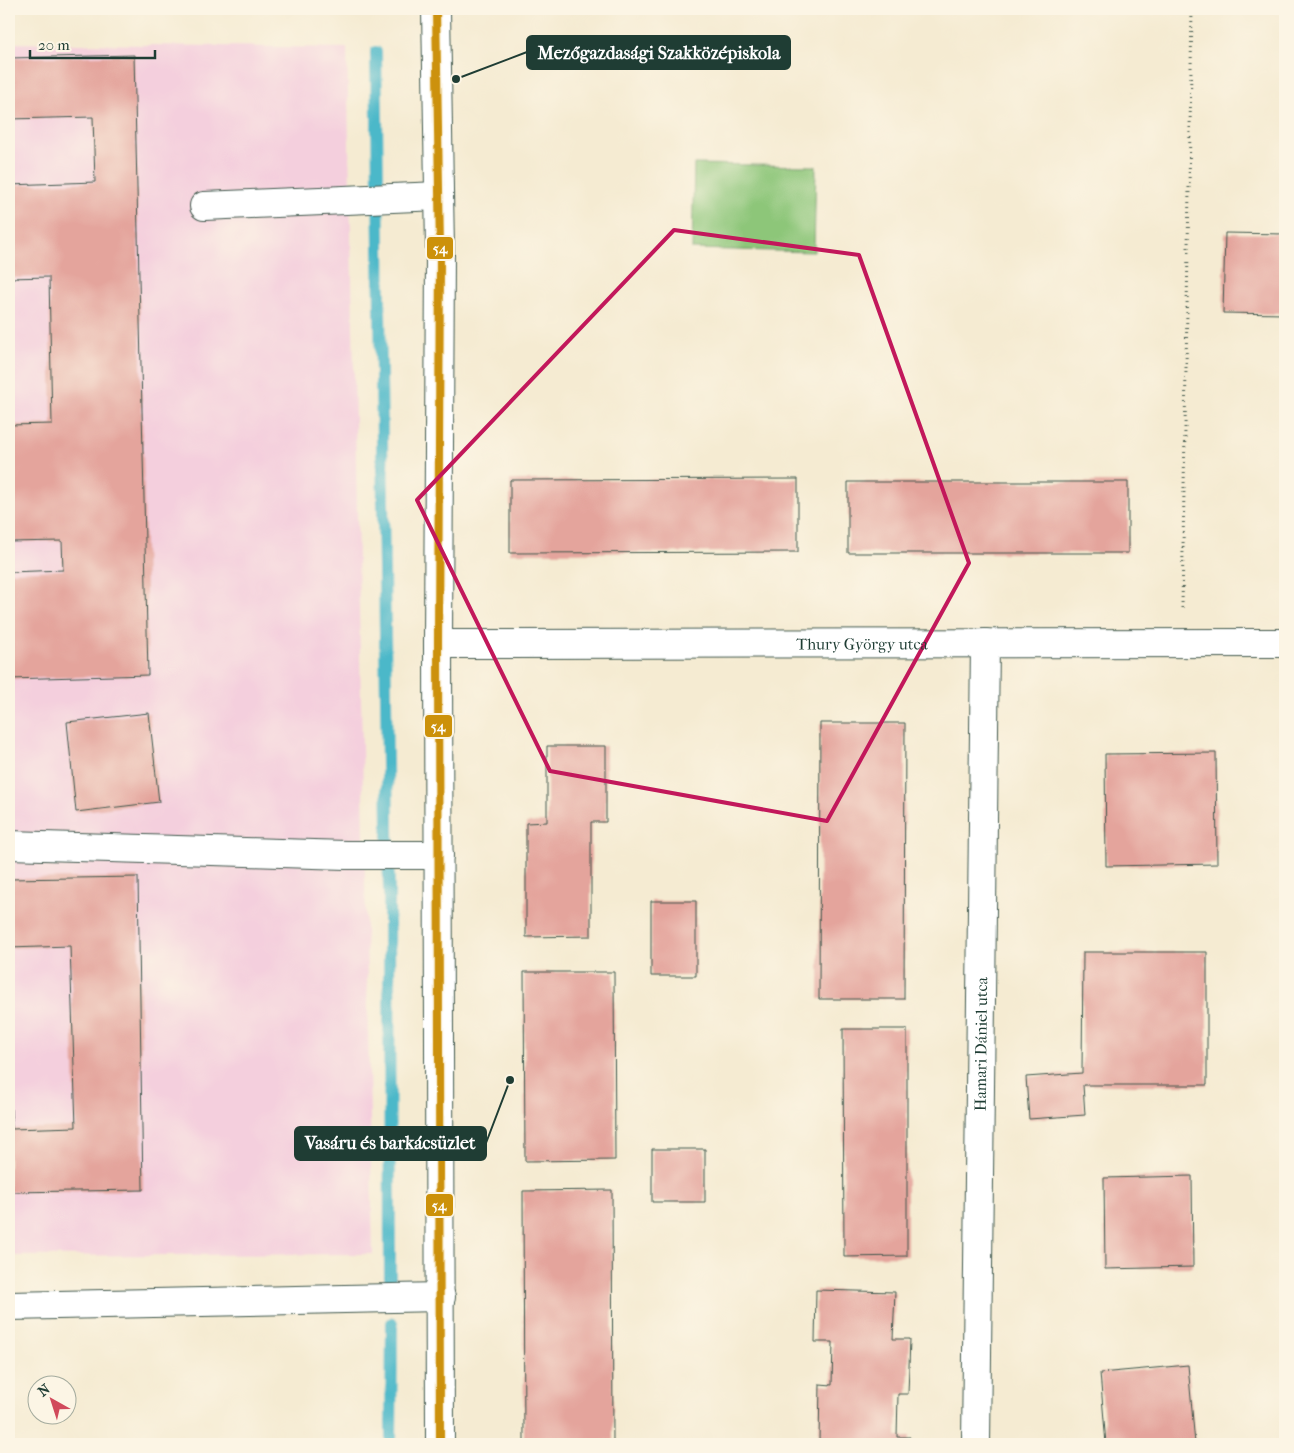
<svg xmlns="http://www.w3.org/2000/svg" width="1294" height="1453" font-family="'IM FELL French Canon',serif">
	<rect width="100%" height="100%" fill="#fcf5e5"/>
	<filter id="ink" filterUnits="userSpaceOnUse"><feTurbulence type="fractalNoise" baseFrequency=".02" numOctaves="2"/><feDisplacementMap in="SourceGraphic" scale="10" xChannelSelector="R" yChannelSelector="G"/><feConvolveMatrix kernelMatrix="1 2 1 2 8 2 1 2 1" color-interpolation-filters="sRGB"/></filter>
	<filter id="wash" filterUnits="userSpaceOnUse"><feTurbulence type="fractalNoise" baseFrequency=".0096" numOctaves="4" result="noise"/><feDisplacementMap in="SourceGraphic" scale="20" xChannelSelector="R" yChannelSelector="G"/><feGaussianBlur stdDeviation="1.12" result="paint"/><feColorMatrix in="noise" values="0 0 0 0 0 0 0 0 0 0 0 0 0 0 0 0 0 1.4 0 .05"/><feComposite in="paint" operator="in"/></filter>
	<g filter="url(#wash)">
		<rect width="100%" height="100%" fill="#f5ebd2"/>
		<path fill="#f4cfdd" d="M9 43 347 48 373 1254 9 1256Z"/>
		<path fill="#8dc679" stroke="#568256" d="M694 164 816 166 814 252 692 249Z"/>
		<g fill="none" stroke-linecap="round" stroke-linejoin="round">
			<path stroke="#4cb8c9" stroke-width="12" d="M376 52 389 892 390 1278
				M391 1444 392 1323"/>
		</g>
		<g id="blocks">
			<path fill="#e4a49c" d="M134 55 148 675 9 679V572L63 570 62 541 9 542V425L52 424 49 277 9 278V185L95 182 93 117 9 119V58Z
				M1225 233 1285 234V314L1223 313Z
				M798 479V552L510 553V480Z
				M848 482H1128V553H848Z
				M149 713 159 802 76 812 67 722Z
				M820 723H905L904 999H819Z
				M547 746H606V822H591V936L526 937V823L547 822Z
				M1216 753 1217 864 1106 866 1105 754Z
				M138 877 143 1190 9 1192V1062L12 1129 76 1127 70 946 9 948V879Z
				M651 901H696V976H651Z
				M1083 952H1207V1085H1083L1085 1115 1029 1119 1026 1077 1082 1073Z
				M524 972H614L615 1160 525 1161Z
				M843 1029H907V1256L844 1257Z
				M652 1149H705V1202H652Z
				M1192 1176 1193 1267 1105 1269 1104 1178Z
				M612 1190 613 1444H524L523 1191Z
				M816 1290 895 1292 893 1339H910L908 1394H898L897 1437H910L909 1444H833V1441H819L820 1384 832 1385 833 1342H815Z
				M1188 1365 1195 1444H1106L1100 1373Z"/>
		</g>
	</g>
	<g filter="url(#ink)">
		<use href="#blocks" fill-opacity="0" stroke="#3f574c" stroke-width="1"/>
		<g fill="none" stroke-linecap="round" stroke-linejoin="round">
			<g stroke="#3f574c" stroke-width="30">
				<g id="minor">
					<path d="M436 9 440 250 438 644 440 1444"/>
					<path d="M204 206 439 196"/>
					<path id="s1" d="M438 644 1285 643"/>
					<path d="M9 845 346 855H439"/>
					<path d="M9 1306 441 1297"/>
					<path id="s2" d="M976 1444 985 643"/>
				</g>
			</g>
			<path stroke="#3f574c" stroke-width="3" stroke-dasharray="1 4" stroke-linecap="butt" d="M1182 608 1192 9"/>
			<use href="#minor" stroke="#fff" stroke-width="28"/>
			<g stroke="#fcf5e5" stroke-width="11">
				<path id="bus-1" d="M436 9 440 250 438 644 440 1444"/>
			</g>
			<use href="#bus-1" stroke="#cc910a" stroke-width="8"/>
		</g>
	</g>
	<path fill="none" stroke="#c2185b" stroke-width="4" stroke-linejoin="round" d="M674 230 859 255 969 563 827 821 550 771 417 500Z"/>
	<g text-anchor="middle" dominant-baseline="central" stroke-width="4.5" stroke-linejoin="round" paint-order="stroke">
		<g font-size="16" fill="#1f3d34" stroke="#fcf5e5">
			<text stroke="none"><textPath href="#s1" startOffset="424">Thury György utca</textPath></text>
			<text stroke="none"><textPath href="#s2" startOffset="400">Hamari Dániel utca</textPath></text>
		</g>
	</g>
	<path fill="none" stroke="#1f3d34" stroke-width="2" d="M456 79L527 52M510 1080L486 1143"/>
	<g fill="#1f3d34" stroke="#fcf5e5" stroke-width="2">
		<circle cx="456" cy="79" r="5"/>
		<circle cx="510" cy="1080" r="5"/>
	</g>
	<g fill="#1f3d34" stroke="#1f3d34" stroke-width="2">
		<rect x="527" y="36" width="263" height="33" rx="5"/>
		<rect x="295" y="1127" width="191" height="33" rx="5"/>
	</g>
	<g font-size="18" text-anchor="middle" font-weight="bold" fill="#fff">
		<text x="659" y="59">Mezőgazdasági Szakközépiskola</text>
		<text x="390" y="1149">Vasáru és barkácsüzlet</text>
	</g>
	<g stroke="#fcf5e5" stroke-width="2">
		<rect x="426" y="236" width="28" height="24" rx="5" fill="#cc910a"/>
		<rect x="424" y="714" width="29" height="24" rx="5" fill="#cc910a"/>
		<rect x="425" y="1193" width="29" height="24" rx="5" fill="#cc910a"/>
	</g>
	<g font-size="14" text-anchor="middle" font-weight="bold" fill="#fff">
		<text x="440" y="253">54</text>
		<text x="438" y="731">54</text>
		<text x="439" y="1210">54</text>
	</g>
	<rect width="1294" height="1453" fill="none" stroke="#fcf5e5" stroke-width="30"/>
	<g transform="translate(52 1400) rotate(321)"><circle r="24" fill="#fcf5e5" stroke="#a4ab9e"/>
	<path d="M0-4L9 19L0 12L-9 19Z" fill="#d1495b"/>
	<text y="-8" font-size="14" font-weight="bold" text-anchor="middle" fill="#1f3d34">N</text>
	</g>
	<path d="M30 50v8h125v-8" fill="none" stroke="#1f3d34" stroke-width="2.5"/>
	<text x="38" y="50" font-size="15" fill="#1f3d34" stroke="#fcf5e5" stroke-width="4" paint-order="stroke">20 m</text>
</svg>
